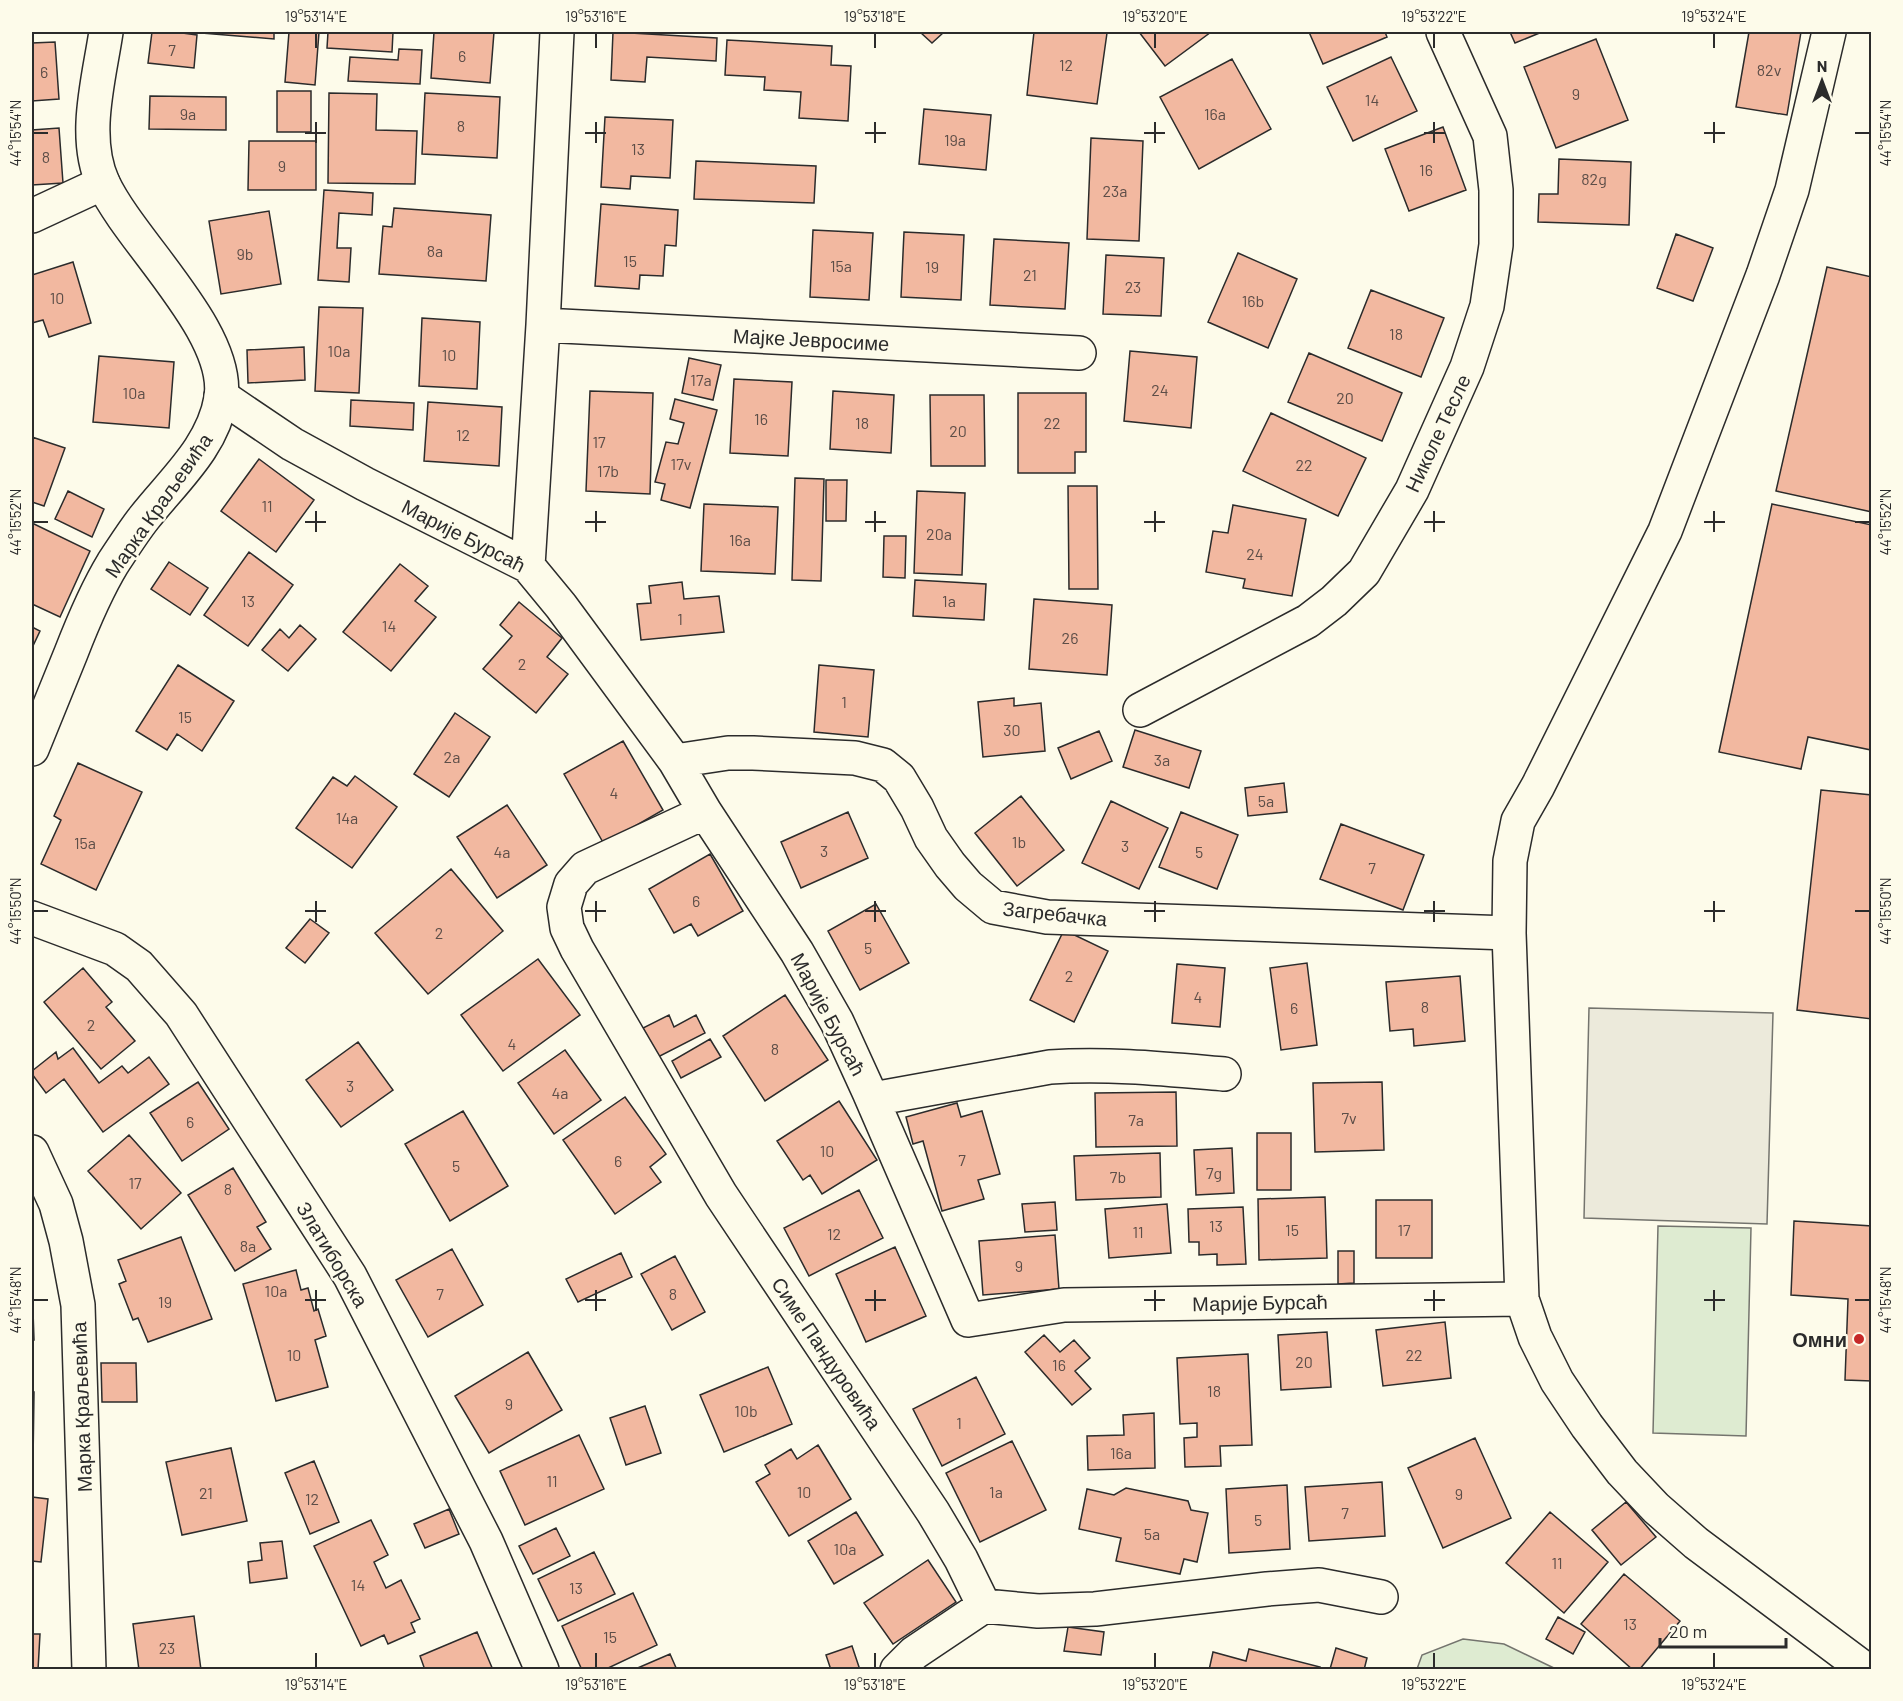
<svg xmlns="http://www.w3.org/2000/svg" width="1903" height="1701" font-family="Barlow,sans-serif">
	<rect width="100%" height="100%" fill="#fdfbea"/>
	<path fill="#deebd1" stroke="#74746e" stroke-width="1.5" d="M1658 1226 1751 1228 1746 1436 1653 1433Z
		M1463 1639 1504 1644 1556 1669H1417L1422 1655Z"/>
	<path fill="#eceadb" stroke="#74746e" stroke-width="1.5" d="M1589 1008 1773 1013 1767 1224 1584 1218Z"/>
	<path fill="#f2b8a0" stroke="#2b2b2b" stroke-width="1.5" d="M152 32H183L182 33 197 35 194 68 148 63Z
		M189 32H274V39Z
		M289 32H319L315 85 285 82Z
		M328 32H393L392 52 327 48Z
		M434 32H494L490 83 431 78Z
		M613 32 717 38 716 61 647 57 645 82 611 80Z
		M920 32H944L932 43Z
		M1034 32H1092L1107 33 1097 104 1027 95Z
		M1139 32H1211L1165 66Z
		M1309 32H1385L1387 37 1323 64Z
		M1510 32H1542L1515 43Z
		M1749 32H1801L1787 115 1736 107Z
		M1596 39 1628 120 1556 148 1524 67Z
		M727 40 832 46 831 65 851 66 848 121 799 118 801 92 764 90 765 77 725 75Z
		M55 42 59 99 32 101V43Z
		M399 49 422 50 420 84 348 81 350 57 398 60Z
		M1391 57 1417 111 1353 141 1327 87Z
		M1232 59 1271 129 1199 169 1160 97Z
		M277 91H311V132H277Z
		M329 93 377 94 376 130 417 131 415 184 328 183Z
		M425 93 500 97 497 158 422 154Z
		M150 96 226 97V130L149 129Z
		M924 109 991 115 986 170 919 164Z
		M605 117 673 120 670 178 631 176 630 189 601 187Z
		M1443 127 1466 190 1409 211 1385 149Z
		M59 128 63 183 32 185V130Z
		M1091 138 1143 141 1139 241 1087 239Z
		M249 141H316V190H248Z
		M1559 159 1631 162 1629 225 1538 222 1539 194H1558Z
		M696 161 816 166 814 203 694 199Z
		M324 190 373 193 372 215 339 213 337 248H351L349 282 318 280Z
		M601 204 678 210 676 246 665 245 663 276 640 275 639 289 595 286Z
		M394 208 491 215 486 281 379 274 383 226 392 227Z
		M269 211 281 284 221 294 209 221Z
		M813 230 873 233 869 300 810 297Z
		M904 232 964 235 961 300 901 297Z
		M1676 234 1713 248 1693 301 1657 288Z
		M994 239 1069 243 1065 309 990 305Z
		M1238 253 1297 279 1268 348 1208 322Z
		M1106 255 1164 258 1161 316 1103 314Z
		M73 262 91 323 49 337 43 320 32 323V275Z
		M1827 267 1872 277V512L1776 491Z
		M1371 290 1444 318 1421 377 1348 348Z
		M319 307 363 308 359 393 315 391Z
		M422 318 480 322 477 389 419 386Z
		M304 347 305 380 248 383 247 350Z
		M1130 351 1197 357 1191 428 1124 421Z
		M1309 353 1402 393 1382 441 1288 402Z
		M99 356 174 362 169 428 93 422Z
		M689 358 721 365 713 400 682 393Z
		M734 379 792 382 788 456 730 453Z
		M590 391 653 393 650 494 586 491Z
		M833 391 894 395 891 453 830 449Z
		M1018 393H1086V452H1075V473H1018Z
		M930 395H984L985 466H931Z
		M675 399 717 410 690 508 661 500 665 484 655 482 666 442 678 444 684 423 670 419Z
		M351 400 414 403 413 430 350 426Z
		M428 402 502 407 499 466 424 461Z
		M1271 413 1366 458 1338 516 1243 471Z
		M32 437 65 448 44 506 32 502Z
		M259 459 314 500 276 552 221 511Z
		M795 478 824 479 821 581 792 580Z
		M826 480H847L846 521H826Z
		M1068 486H1097L1098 589H1069Z
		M68 491 104 509 92 537 55 519Z
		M917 491 965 493 962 575 914 573Z
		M704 504 778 507 775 574 701 571Z
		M1772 504 1872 525 1871 750 1808 737 1801 769 1719 752Z
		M1233 505 1306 519 1292 596 1243 588 1245 579 1206 572 1213 531 1228 533Z
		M32 523 90 551 60 617 32 604Z
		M884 536H906L905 578 883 577Z
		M249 552 293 585 248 646 204 615Z
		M169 562 208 588 190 615 151 589Z
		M400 564 428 586 415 601 436 617 391 671 343 632Z
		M915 580 986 584 984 620 913 616Z
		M682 582 684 599 719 596 724 632 641 640 637 604 651 603 649 586Z
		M1034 599 1112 605 1107 675 1029 669Z
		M519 602 562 638 547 657 568 674 536 713 483 669 512 636 500 625Z
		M300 625 316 639 288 671 262 650 280 629 289 638Z
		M32 627 40 631 32 648Z
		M178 665 234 701 202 751 177 734 167 750 136 731Z
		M819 665 874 670 868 737 814 732Z
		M1014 698V706L1041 703 1045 751 983 757 978 702Z
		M455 713 490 737 449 797 414 774Z
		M1135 730 1201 751 1189 788 1123 767Z
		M1099 731 1112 761 1071 779 1058 748Z
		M623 741 663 810 604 844 564 774Z
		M78 763 142 792 96 890 41 864 61 820 54 816Z
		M355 776 397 807 352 868 296 828 333 777 347 786Z
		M1284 783 1287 812 1248 816 1245 788Z
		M1821 790 1872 795V1019L1797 1010Z
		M1021 796 1064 850 1017 886 975 833Z
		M1111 801 1168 828 1139 889 1082 863Z
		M507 805 547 865 497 898 457 837Z
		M848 812 868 858 801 888 781 842Z
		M1181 812 1238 835 1217 889 1159 867Z
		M1341 824 1424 855 1403 910 1320 879Z
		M710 854 743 911 698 936 691 924 674 933 649 889Z
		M451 869 503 931 428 994 375 933Z
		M876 904 909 963 860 990 828 931Z
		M310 919 329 933 305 963 286 948Z
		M1064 930 1108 951 1074 1022 1030 1000Z
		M538 959 580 1015 503 1071 461 1015Z
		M1307 963 1317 1045 1281 1050 1270 968Z
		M1177 964 1225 968 1220 1027 1172 1023Z
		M83 968 112 1002 106 1007 135 1041 101 1069 44 1002Z
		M1460 976 1465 1041 1414 1046 1413 1029 1390 1031 1386 982Z
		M785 995 828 1060 765 1101 723 1036Z
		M669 1015 674 1027 696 1015 705 1033 658 1057 643 1028Z
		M710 1039 721 1057 681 1078 672 1061Z
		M358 1042 393 1090 341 1127 306 1080Z
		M73 1048 99 1083 122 1066 128 1073 149 1057 169 1084 103 1132 64 1079 46 1093 32 1074V1071L56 1052 58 1059Z
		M565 1050 601 1100 554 1134 518 1083Z
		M198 1082 229 1129 182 1161 150 1113Z
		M1382 1082 1384 1150 1315 1152 1313 1083Z
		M1176 1092 1177 1146 1096 1147 1095 1093Z
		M625 1097 666 1154 650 1167 661 1182 615 1214 563 1140Z
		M839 1101 877 1160 822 1194 810 1175 803 1180 777 1141Z
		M957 1103 961 1117 982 1111 1000 1174 978 1180 984 1199 942 1211 923 1141 913 1144 906 1117Z
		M463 1111 508 1186 450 1221 405 1144Z
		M1257 1133H1291V1190H1257Z
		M129 1135 181 1193 141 1229 88 1171Z
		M1232 1148 1234 1193 1196 1195 1194 1150Z
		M1160 1153 1161 1197 1076 1200 1074 1156Z
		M233 1168 266 1222 257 1227 271 1249 235 1271 188 1195Z
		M859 1190 883 1238 809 1276 784 1228Z
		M1325 1197 1327 1258 1259 1260 1258 1199Z
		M1376 1200H1432V1258H1376Z
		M1055 1202 1057 1230 1025 1232 1022 1204Z
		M1167 1204 1171 1253 1109 1258 1105 1209Z
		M1243 1207 1246 1264 1217 1265V1254L1199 1255V1242H1189L1188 1209Z
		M1794 1221 1872 1226V1381L1845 1380 1848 1299 1791 1295Z
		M1055 1235 1059 1289 983 1295 979 1241Z
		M181 1237 212 1319 148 1342 138 1318 133 1320 119 1284 126 1281 118 1260Z
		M895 1247 926 1316 866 1342 836 1274Z
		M452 1249 483 1305 428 1337 396 1280Z
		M1338 1251H1354V1283L1338 1284Z
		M621 1253 632 1277 578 1302 566 1279Z
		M675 1256 705 1312 672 1330 641 1274Z
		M296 1270 301 1290 308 1288 314 1311 318 1309 326 1336 315 1340 328 1387 276 1401 243 1284Z
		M32 1281 34 1340H32Z
		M1445 1322 1451 1378 1383 1386 1376 1330Z
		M1327 1332 1331 1387 1281 1390 1278 1335Z
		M1044 1335 1060 1352 1074 1340 1090 1358 1075 1371 1091 1389 1072 1405 1025 1352Z
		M528 1352 562 1410 489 1453 455 1396Z
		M1248 1354 1252 1445 1220 1446 1221 1466 1185 1467 1184 1438 1197 1437V1423L1180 1424 1177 1358Z
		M101 1363H136L137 1402H102Z
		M768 1367 792 1424 724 1452 700 1395Z
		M976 1377 1005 1434 942 1466 913 1409Z
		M32 1392H34L33 1463H32Z
		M645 1406 661 1453 626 1465 610 1418Z
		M1154 1413 1155 1468 1088 1470 1087 1436 1124 1435 1123 1415Z
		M579 1435 604 1489 525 1525 500 1471Z
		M1475 1438 1511 1518 1443 1548 1408 1468Z
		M1012 1441 1046 1510 980 1542 946 1473Z
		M818 1445 851 1499 789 1536 756 1482 770 1474 765 1465 791 1449 797 1459Z
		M231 1448 247 1521 182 1535 166 1462Z
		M314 1461 339 1522 310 1534 285 1473Z
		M1382 1482 1385 1536 1309 1541 1305 1487Z
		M1287 1485 1290 1549 1229 1553 1226 1489Z
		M1126 1488 1188 1501 1191 1510 1208 1513 1197 1562 1184 1559 1180 1574 1116 1561 1121 1538 1079 1529 1087 1489 1114 1495Z
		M32 1497 48 1499 41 1562 32 1561Z
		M1626 1502 1656 1537 1621 1565 1592 1530Z
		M449 1509 459 1534 425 1548 414 1524Z
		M856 1512 883 1555 834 1584 808 1541Z
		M1550 1512 1608 1562 1564 1613 1506 1563Z
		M371 1520 388 1555 374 1562 386 1588 401 1580 420 1619 411 1623 415 1632 388 1644 384 1635 361 1646 314 1546Z
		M556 1528 570 1556 533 1574 519 1546Z
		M282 1541 287 1578 250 1583 248 1562 262 1560 260 1543Z
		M594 1552 615 1594 558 1621 538 1579Z
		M928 1560 956 1602 893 1644 864 1603Z
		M1624 1574 1680 1621 1639 1670H1633L1581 1624Z
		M633 1593 657 1645 604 1670H582L562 1626Z
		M194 1616 201 1670H139L133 1624Z
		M1558 1617 1585 1632 1573 1654 1546 1639Z
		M1068 1627 1104 1632 1101 1655 1064 1651Z
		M477 1632 493 1670H425L420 1656Z
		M32 1634H40L38 1670H32Z
		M852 1646 860 1670H831L826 1655Z
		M1336 1648 1367 1658 1364 1670 1330 1669Z
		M1249 1649 1320 1667 1319 1670H1209L1213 1652 1246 1661Z
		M670 1654 677 1670H633Z"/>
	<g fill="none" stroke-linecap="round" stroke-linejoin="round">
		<g stroke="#2b2b2b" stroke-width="36">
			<path id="street" d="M1829 32 1792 190 1763 275 1665 531 1538 786 1518 821 1510 861 1509 933 1522 1299 1535 1337 1557 1381 1587 1426 1622 1472 1656 1508 1696 1543 1866 1670
				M32 216 103 183
				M543 325 1079 353
				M221 396 292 444 365 484 528 566 561 606 675 761 705 812 797 952 837 1022 869 1092 968 1320 1064 1305 1522 1299
				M528 566 543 325 557 32
				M1140 710 1308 621 1334 601 1364 572 1412 490 1467 367 1487 306 1496 245V190L1490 136 1443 32
				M675 761 728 753H753L855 758 883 765 899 778 917 808 931 838 950 865 968 886 993 907 1047 917 1509 933
				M705 812 585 868 571 884 564 907 567 928 577 949 721 1195 933 1512 961 1559 984 1606 1038 1611 1095 1609 1267 1589 1319 1585 1381 1597
				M32 918 115 949 139 966 181 1014 350 1276 486 1541 542 1670
				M873 1099 1050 1067C1108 1063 1166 1069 1224 1074
				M32 1152 56 1204 66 1241 78 1305 89 1670
				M897 1670 914 1653 984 1606"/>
		</g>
		<g stroke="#2b2b2b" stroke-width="36">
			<path id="secondary" d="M32 749C45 717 58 685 71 653 83 622 96 591 113 563 123 548 133 532 144 518 173 481 213 447 221 398 231 332 131 243 103 183 82 137 99 79 106 32"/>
		</g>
		<use href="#street" stroke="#fdfbea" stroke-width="33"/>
		<use href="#secondary" stroke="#fdfbea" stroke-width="33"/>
	</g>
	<path fill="none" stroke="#2b2b2b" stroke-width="2" d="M316 33V48M596 33V48M875 33V48M1155 33V48M1434 33V48M1714 33V48M316 122V143M596 122V143M875 122V143M1155 122V143M1434 122V143M1714 122V143M33 133H48M305 133H326M585 133H606M865 133H886M1144 133H1165M1424 133H1445M1704 133H1725M1855 133H1870M316 511V532M596 511V532M875 511V532M1155 511V532M1434 511V532M1714 511V532M33 522H48M305 522H326M585 522H606M865 522H886M1144 522H1165M1424 522H1445M1704 522H1725M1855 522H1870M316 901V922M596 901V922M875 901V922M1155 901V922M1434 901V922M1714 901V922M33 911H48M305 911H326M585 911H606M865 911H886M1144 911H1165M1424 911H1445M1704 911H1725M1855 911H1870M316 1290V1311M596 1290V1311M875 1290V1311M1155 1290V1311M1434 1290V1311M1714 1290V1311M33 1300H48M305 1300H326M585 1300H606M865 1300H886M1144 1300H1165M1424 1300H1445M1704 1300H1725M1855 1300H1870M316 1653V1668M596 1653V1668M875 1653V1668M1155 1653V1668M1434 1653V1668M1714 1653V1668"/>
	<circle fill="#c62828" stroke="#fdfbea" stroke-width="2" cx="1859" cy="1339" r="6"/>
	<g text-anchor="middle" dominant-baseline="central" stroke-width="4.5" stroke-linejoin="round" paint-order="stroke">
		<g font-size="16" fill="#5d4e48">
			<text x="172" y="49">7</text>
			<text x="462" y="55">6</text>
			<text x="1066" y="64">12</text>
			<text x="1769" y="69">82v</text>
			<text x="44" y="71">6</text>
			<text x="1576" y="93">9</text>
			<text x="1372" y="99">14</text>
			<text x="188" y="113">9a</text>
			<text x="1215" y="113">16a</text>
			<text x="461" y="125">8</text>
			<text x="955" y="139">19a</text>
			<text x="638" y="148">13</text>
			<text x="46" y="156">8</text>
			<text x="282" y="165">9</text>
			<text x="1426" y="169">16</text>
			<text x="1594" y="178">82g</text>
			<text x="1115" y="190">23a</text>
			<text x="435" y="250">8a</text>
			<text x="245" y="253">9b</text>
			<text x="630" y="260">15</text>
			<text x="841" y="265">15a</text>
			<text x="932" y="266">19</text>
			<text x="1030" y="274">21</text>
			<text x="1133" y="286">23</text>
			<text x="57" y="297">10</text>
			<text x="1253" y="300">16b</text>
			<text x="1396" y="333">18</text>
			<text x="339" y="350">10a</text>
			<text x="449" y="354">10</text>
			<text x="701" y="379">17a</text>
			<text x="1160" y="389">24</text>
			<text x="134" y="392">10a</text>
			<text x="1345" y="397">20</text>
			<text x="761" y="418">16</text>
			<text x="862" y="422">18</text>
			<text x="1052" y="422">22</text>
			<text x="958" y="430">20</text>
			<text x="463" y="434">12</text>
			<text x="599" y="441">17</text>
			<text x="681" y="463">17v</text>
			<text x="1304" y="464">22</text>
			<text x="608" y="470">17b</text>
			<text x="267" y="505">11</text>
			<text x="939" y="533">20a</text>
			<text x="740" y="539">16a</text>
			<text x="1255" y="553">24</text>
			<text x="248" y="600">13</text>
			<text x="949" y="600">1a</text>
			<text x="680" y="618">1</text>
			<text x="389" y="625">14</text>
			<text x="1070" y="637">26</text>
			<text x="522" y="663">2</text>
			<text x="844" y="701">1</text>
			<text x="185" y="716">15</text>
			<text x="1012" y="729">30</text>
			<text x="452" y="756">2a</text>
			<text x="1162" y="759">3a</text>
			<text x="614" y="792">4</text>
			<text x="1266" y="800">5a</text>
			<text x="347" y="817">14a</text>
			<text x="1019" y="841">1b</text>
			<text x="85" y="842">15a</text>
			<text x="1125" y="845">3</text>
			<text x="824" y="850">3</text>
			<text x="502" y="851">4a</text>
			<text x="1199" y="851">5</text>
			<text x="1372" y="867">7</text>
			<text x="696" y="900">6</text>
			<text x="439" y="932">2</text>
			<text x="868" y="947">5</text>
			<text x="1069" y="975">2</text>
			<text x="1198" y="996">4</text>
			<text x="1425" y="1006">8</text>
			<text x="1294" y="1007">6</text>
			<text x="91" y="1024">2</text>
			<text x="512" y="1043">4</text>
			<text x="775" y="1048">8</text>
			<text x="350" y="1085">3</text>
			<text x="560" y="1092">4a</text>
			<text x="1349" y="1117">7v</text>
			<text x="1136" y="1119">7a</text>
			<text x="190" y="1121">6</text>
			<text x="827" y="1150">10</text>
			<text x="962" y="1159">7</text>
			<text x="618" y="1160">6</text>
			<text x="456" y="1165">5</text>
			<text x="1214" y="1172">7g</text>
			<text x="1118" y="1176">7b</text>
			<text x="135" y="1182">17</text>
			<text x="228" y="1188">8</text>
			<text x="1216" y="1225">13</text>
			<text x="1292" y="1229">15</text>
			<text x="1404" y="1229">17</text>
			<text x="1138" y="1231">11</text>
			<text x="834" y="1233">12</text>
			<text x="248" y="1245">8a</text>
			<text x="1019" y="1265">9</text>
			<text x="276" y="1290">10a</text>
			<text x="440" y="1293">7</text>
			<text x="673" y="1293">8</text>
			<text x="165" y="1301">19</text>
			<text x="294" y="1354">10</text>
			<text x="1414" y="1354">22</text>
			<text x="1304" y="1361">20</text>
			<text x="1059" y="1364">16</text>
			<text x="1214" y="1390">18</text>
			<text x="509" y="1403">9</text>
			<text x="746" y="1410">10b</text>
			<text x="959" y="1422">1</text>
			<text x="1121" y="1452">16a</text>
			<text x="552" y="1480">11</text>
			<text x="804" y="1491">10</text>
			<text x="996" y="1491">1a</text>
			<text x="206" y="1492">21</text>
			<text x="1459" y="1493">9</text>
			<text x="312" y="1498">12</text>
			<text x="1345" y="1512">7</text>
			<text x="1258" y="1519">5</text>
			<text x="1152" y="1533">5a</text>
			<text x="845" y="1548">10a</text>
			<text x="1557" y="1562">11</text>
			<text x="358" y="1584">14</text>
			<text x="576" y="1587">13</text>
			<text x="1630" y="1623">13</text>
			<text x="610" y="1636">15</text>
			<text x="167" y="1647">23</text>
		</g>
		<g font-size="20" fill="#2b2b2b" stroke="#fdfbea">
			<text transform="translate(811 339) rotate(3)">Мајке Јевросиме</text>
			<text transform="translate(1437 433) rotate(-65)">Николе Тесле</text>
			<text transform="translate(158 505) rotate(-55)">Марка Краљевића</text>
			<text transform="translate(464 535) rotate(27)">Марије Бурсаћ</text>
			<text transform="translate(1055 913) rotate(6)">Загребачка</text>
			<text transform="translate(829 1014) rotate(62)">Марије Бурсаћ</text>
			<text transform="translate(333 1254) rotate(59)">Златиборска</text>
			<text transform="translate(1260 1302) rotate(-1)">Марије Бурсаћ</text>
			<text transform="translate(827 1353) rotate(56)">Симе Пандуровића</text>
			<text transform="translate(81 1407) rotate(-92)">Марка Краљевића</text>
		</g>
		<g font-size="20" font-weight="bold" fill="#2b2b2b" stroke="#fdfbea" text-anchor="end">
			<text x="1847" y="1339">Омни</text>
		</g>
	</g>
	<rect width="1903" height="1701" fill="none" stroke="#fdfbea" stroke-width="66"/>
	<g transform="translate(1822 81)" stroke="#fdfbea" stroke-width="4.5" paint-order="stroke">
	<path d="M0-4.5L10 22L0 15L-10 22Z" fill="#2b2b2b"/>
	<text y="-9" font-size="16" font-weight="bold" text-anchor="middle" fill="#2b2b2b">N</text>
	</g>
	<path d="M1660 1638v9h126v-9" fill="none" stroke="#2b2b2b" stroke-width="3"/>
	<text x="1669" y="1638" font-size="18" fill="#2b2b2b" stroke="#fdfbea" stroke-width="4.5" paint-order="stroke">20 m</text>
	<rect x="33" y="33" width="1837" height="1635" fill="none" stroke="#2b2b2b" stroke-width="2"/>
	<g font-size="15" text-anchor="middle" fill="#2b2b2b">
		<text x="316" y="22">19°53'14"E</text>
		<text x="596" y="22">19°53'16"E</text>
		<text x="875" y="22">19°53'18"E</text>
		<text x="1155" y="22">19°53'20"E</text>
		<text x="1434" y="22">19°53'22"E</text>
		<text x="1714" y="22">19°53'24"E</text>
		<text transform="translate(16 133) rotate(-90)" y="5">44°15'54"N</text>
		<text transform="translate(1886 133) rotate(-90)" y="5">44°15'54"N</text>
		<text transform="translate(16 522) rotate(-90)" y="5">44°15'52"N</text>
		<text transform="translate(1886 522) rotate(-90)" y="5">44°15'52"N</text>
		<text transform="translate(16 911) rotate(-90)" y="5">44°15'50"N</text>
		<text transform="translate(1886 911) rotate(-90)" y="5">44°15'50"N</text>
		<text transform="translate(16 1300) rotate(-90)" y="5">44°15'48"N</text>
		<text transform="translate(1886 1300) rotate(-90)" y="5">44°15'48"N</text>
		<text x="316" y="1690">19°53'14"E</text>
		<text x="596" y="1690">19°53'16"E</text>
		<text x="875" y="1690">19°53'18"E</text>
		<text x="1155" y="1690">19°53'20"E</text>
		<text x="1434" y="1690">19°53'22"E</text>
		<text x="1714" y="1690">19°53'24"E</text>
	</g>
</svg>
